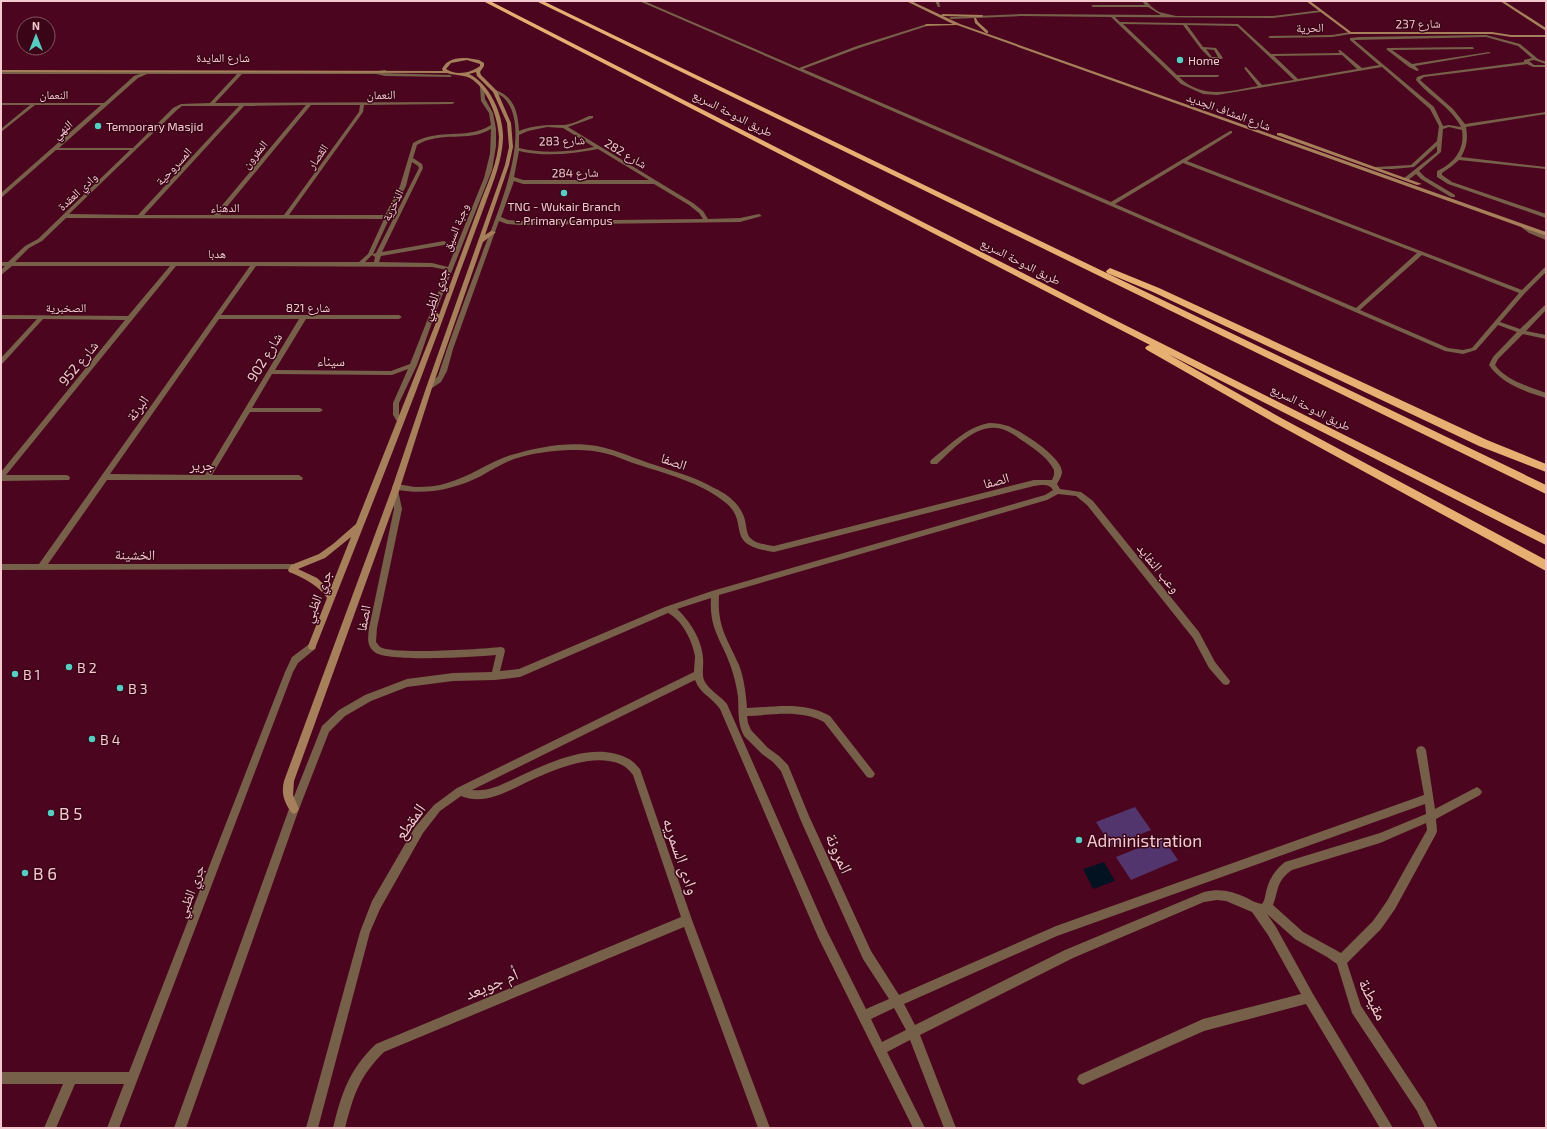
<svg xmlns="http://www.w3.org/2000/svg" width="1547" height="1129" font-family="'Exo 2','Noto Naskh Arabic',sans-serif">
	<rect width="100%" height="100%" fill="#4c051e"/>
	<path fill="#53356d" d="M1135 807 1151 830 1111 846 1096 822Z
		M1163 838 1178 860 1131 880 1116 857Z"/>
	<path fill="#021221" d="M1104 862 1115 881 1093 889 1083 869Z"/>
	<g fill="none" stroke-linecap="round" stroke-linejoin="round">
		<path fill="#776049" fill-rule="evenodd" d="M639 1H644L799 68 857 46 927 24V26L859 48 803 69 1111 202 1230 131H1232V133L1187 161 1522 290 1544 268 1546 267V272L1525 293 1500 322 1520 329 1544 306 1546 305V310L1526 331 1546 335V339L1523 334 1498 359 1495 365C1507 381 1528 386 1546 393V398C1525 392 1501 383 1489 365L1493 357 1517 332 1498 325 1476 350 1463 354 1445 351ZM1183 163 1417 253 1356 308 1115 204ZM1422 255 1519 293 1472 348 1463 350 1448 348 1360 310Z
			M935 1H939L940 7H938Z
			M1142 1H1146L1152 7 1159 12 1176 16H1273L1322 10 1321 12 1273 18 1115 17 1120 22 1238 24 1271 54 1340 53 1338 51 1340 50 1362 68 1379 65 1350 40V38L1360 37 1486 35 1520 44 1538 59 1546 62V64L1534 60 1529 61 1534 65H1546V67H1533L1527 64 1424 77 1420 80 1453 109 1465 124 1546 112V114L1466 127C1468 138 1467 147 1461 157L1546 167V169L1459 160 1452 166 1442 173V175L1452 182 1546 214V218L1448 184 1437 177V171C1454 163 1465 150 1462 130L1449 127 1443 129 1441 152 1419 171 1425 177 1455 195V197H1451L1421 179 1416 174 1408 180 1403 179 1437 152V146L1414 167 1393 169H1374V167H1376L1411 165 1437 141 1439 126 1430 109 1382 67 1217 95 1203 94 1181 84 1111 17 1021 16 951 19 949 18 951 17 1021 14 1161 15 1148 7H1093L1091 6 1093 5H1145ZM1123 24 1183 25 1201 49 1211 59H1221L1223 58 1216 48 1203 47 1187 25 1237 26 1294 80 1262 85 1246 67 1244 68 1258 86C1229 91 1203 100 1179 77H1217L1219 76V75H1177ZM1486 37 1518 46 1532 58 1524 60V62L1423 75 1417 77 1416 80C1430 97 1451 107 1461 127L1449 125 1443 126 1434 107 1354 40ZM1206 49 1214 50 1218 57H1212ZM1342 55 1357 69 1298 79 1274 56Z
			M1350 32 1351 34 1332 37 1270 38 1268 37 1270 36 1332 35Z
			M1473 47 1474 49 1392 50 1412 64 1489 52 1491 53 1415 66 1419 70 1417 71 1409 67 1386 49 1388 48Z
			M385 70 387 71 386 72 382 73 450 75 452 76 450 77 385 76 376 74H242L215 103 454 102V103L452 104 364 105 363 112 289 215H385L400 186 413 143C441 127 465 141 491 125L489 113 481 101 480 87 482 86 484 87 485 99 493 113 496 129V146L492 170 436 311 417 365 399 403V415L403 421 402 423H398L393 415V403L408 369 392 375 272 374 252 408H320L323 410 320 412H250L212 475H299L303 478 302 480H107L48 564H294L297 565 298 567 297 569 1 570V564H39L250 266H176L6 475H66L69 476 70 478 69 480 1 481V472L125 320 43 319 3 363 1 364V358L37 319H1V315L128 316 170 266H12L1 275V270L5 266H1V262H8L25 246 38 239 130 150H56L1 198V193L101 105H35L1 132V129L30 105H1V103H104L134 76 140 74H1V72H372ZM147 74H237L210 103 181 104 173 108 133 148H59L138 78ZM306 105 214 215H144L244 106ZM311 105H360L359 112 284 215H220ZM182 106H239L138 215 69 214 177 110ZM491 129 490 154 484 178 448 267 432 263 379 262 381 256 444 245 447 243 444 241 382 252 423 168 422 164 413 158 417 145C442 130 468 143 491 129ZM412 162 418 166 419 168 376 253 373 254 390 217 406 186ZM66 218 384 219 368 254 359 262H15L29 248 42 241ZM372 255 375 257 374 262H365ZM256 266 432 267 447 270 410 364 391 371 275 370 306 319H399L402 317 399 315H221ZM219 319H299L205 475 110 474Z
			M495 90C514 96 518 112 519 131 534 125 547 125 563 125 571 125 582 119 589 116H593V118L568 127 693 203 703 211 708 219 740 218 759 214 762 216 740 222 519 225 507 224 499 221 453 349 447 371 441 382 429 390 426 388 438 376 447 349C458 317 470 286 482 254 495 219 535 130 504 98 501 95 497 94 493 92V91ZM547 127 563 128 594 147C570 152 543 154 519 148V135L528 131ZM598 149 649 180H523L514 177 519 151C544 157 573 154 598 149ZM514 181 523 184H654L689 205 699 213 703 219 519 221 508 220 501 217Z
			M1523 224 1533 231 1546 236V240L1529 233 1520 226Z
			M989 423C996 423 1002 424 1008 426 1021 431 1062 457 1062 472 1062 476 1059 480 1057 484L1060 489 1081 492 1093 501 1199 632 1215 662 1230 681 1229 684 1226 685 1223 684 1209 668 1193 638 1087 505 1076 496 1058 494 1047 500 719 595C717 627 727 638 739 665 744 678 746 694 747 708 776 707 803 701 830 716L873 771 875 774 873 777 870 778 867 777 824 722C800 709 773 715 747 716L748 723 751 730 768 748 779 756 788 765 809 816 871 951 899 995 1056 926 1424 795 1416 750 1418 747 1421 746 1424 747 1426 750 1435 809 1477 787 1480 789 1482 792 1480 795 1436 819 1437 831 1436 834 1395 909 1381 929 1347 963 1361 1006 1425 1103 1438 1128H1425L1417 1111 1352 1013 1337 964 1327 957 1295 939 1267 914 1276 927 1313 994 1393 1128H1380L1306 1004 1204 1031 1087 1083 1083 1085 1079 1083 1077 1079 1079 1075 1203 1019 1301 994 1268 935 1252 912 1226 901 1217 900 1204 902 1073 958 920 1035 956 1128H944L910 1040 887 1052 925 1128H913L818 937 720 709C712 697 700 694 695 680L472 790C490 792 503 784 518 777 550 762 595 740 629 759 633 761 637 766 640 769L692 920 770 1128H758L684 927 384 1052C359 1077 354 1094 345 1128H333C342 1092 349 1070 376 1044L681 917 633 775C630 771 626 767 622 765 594 751 551 771 525 783 504 793 484 805 461 796L440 811 423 833 380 909 370 932 318 1128H306L360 932 372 901 415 827 434 805 457 788 694 672C694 666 695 661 695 656 692 640 682 620 668 613L520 677 495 680 453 681 407 687 371 701 345 716 329 732 299 809 186 1128H174L289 809 322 726 339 710 365 695 407 679 453 673 492 672 496 655C474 657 392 662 376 653 366 647 368 637 369 628L394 509 391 491 393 489 392 487 393 485C401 483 410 487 417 487 427 487 438 486 447 483 470 477 489 462 511 455 538 447 569 441 597 446 617 450 636 459 655 465 675 472 696 477 714 488 723 492 732 498 738 506 755 528 734 541 774 546L1034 480H1052L1054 475V470C1048 458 1036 450 1026 443 1018 438 1010 431 1002 429 976 422 954 449 937 464H931L930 462 931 460C949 446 966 427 989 423ZM568 450C579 450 589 450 599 452 612 454 624 460 636 464 666 474 701 482 726 503 751 524 722 545 774 552L1034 486C1041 485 1049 483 1053 490L1045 495 712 591 665 607 519 669 500 671 505 651 504 648 501 647C482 649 393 655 380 647 379 646 378 644 376 642L377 628 402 509 398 490C428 495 455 489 481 476 492 470 503 463 514 459 532 453 550 451 568 450ZM711 598C709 630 722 640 731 667 734 676 737 688 738 697 739 712 737 722 744 736L762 754 773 762 781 771 801 821 863 959 889 999 866 1009 826 929 727 704C721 696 710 691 705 682 701 675 704 666 703 658 702 640 690 621 677 609ZM1425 804 1426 814 1380 833 1285 862C1275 870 1269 879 1266 892 1265 896 1265 900 1262 904 1256 903 1252 901 1247 898 1232 891 1220 888 1204 892L1065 950 915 1025 904 1004 1057 936ZM1426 823 1427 830 1387 901 1373 921 1341 953 1303 932 1273 905C1279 890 1276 881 1292 870L1380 843ZM894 1008 906 1030 882 1042 871 1019Z
			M312 642 315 643 316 646 315 649 298 663 293 672 119 1128H107L124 1084H75L56 1128H44L63 1084H1V1072H129L285 672 292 657Z"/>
		<path fill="#a5805a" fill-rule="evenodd" d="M906 1H911L941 15 943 14 983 15 982 17 943 16 960 24 1546 232V236L957 25 925 26 926 24H953Z
			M1306 1H1310L1351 32H1492L1511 35H1546V37H1511L1492 34H1350Z
			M1500 1H1504L1546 28V31Z
			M974 18H976L978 22 988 31V33H986L975 23Z
			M467 58 479 60 484 63V66L480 72 481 75 497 91 511 123 513 147 509 165 485 235 491 231 496 232 483 242 432 388 399 491 294 781 293 795 299 809 297 812 294 814 291 812C284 802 281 793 284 781L391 491 426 388 505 165 509 147 507 123 493 92 477 76 476 72 469 74C490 84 504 116 503 139 502 160 494 180 487 199 478 223 469 248 460 272 415 398 365 522 316 646L315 649 312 650 309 649 308 646 327 598C318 585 304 578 289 572L288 570 291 565 319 554 333 544 356 524 437 320 430 311 433 309 435 310 439 315C452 279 465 244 478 209 486 186 499 162 499 137 498 118 489 92 473 80 465 74 456 76 447 73L1 72V70L443 71 442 69C447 59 456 58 467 58ZM467 60 480 64V66C471 73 456 76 446 69L451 63ZM351 537 330 590 317 578 298 569 325 558Z
			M1277 133H1281L1422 184 1417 185 1277 135Z"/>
		<path fill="#e8af73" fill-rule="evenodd" d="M483 1H490L1103 314 1546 536V545L1168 354 1283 419 1546 560V571L1275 423 1147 350 1145 348 1147 346 1150 345Z
			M536 1H543L1546 485V494Z
			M1110 268 1159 288 1487 440 1546 464V472L1479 446 1153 292 1107 273 1106 271Z"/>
	</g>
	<g fill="#56cec3" stroke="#3a0617" stroke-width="1.5">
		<circle cx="1180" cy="60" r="4"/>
		<circle cx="98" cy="126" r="4"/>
		<circle cx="564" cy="193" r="4"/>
		<circle cx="69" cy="667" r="4"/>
		<circle cx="15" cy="674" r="4"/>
		<circle cx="120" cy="688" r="4"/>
		<circle cx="92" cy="739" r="4"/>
		<circle cx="51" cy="813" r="4"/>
		<circle cx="1079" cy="840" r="4"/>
		<circle cx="25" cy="873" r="4"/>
	</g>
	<g text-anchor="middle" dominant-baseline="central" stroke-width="3" stroke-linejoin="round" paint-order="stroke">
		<g font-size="12" fill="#f5c9d0" stroke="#3a0617">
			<text transform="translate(1418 23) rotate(-1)">شارع 237</text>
			<text transform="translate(1310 27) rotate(-1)">الحرية</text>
			<text x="223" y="57">شارع المايدة</text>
			<text x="54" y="94">النعمان</text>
			<text transform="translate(381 94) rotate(-1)">النعمان</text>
			<text transform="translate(1229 111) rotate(20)">شارع المشاف الجديد</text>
			<text transform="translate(733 113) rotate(27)">طريق الدوحة السريع</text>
			<text transform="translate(62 129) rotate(-41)">النهي</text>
			<text transform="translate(562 140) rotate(-2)">شارع 283</text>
			<text transform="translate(626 153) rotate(30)">شارع 282</text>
			<text transform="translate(254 154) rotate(-50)">المقرون</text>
			<text transform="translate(317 156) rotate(-55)">القصار</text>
			<text transform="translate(173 166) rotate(-47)">المسروحية</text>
			<text transform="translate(575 172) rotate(-1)">شارع 284</text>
			<text transform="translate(77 191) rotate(-43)">وادي العقدة</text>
			<text transform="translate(392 205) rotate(-64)">الذخرية</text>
			<text x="225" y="207">الدهناء</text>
			<text transform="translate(455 227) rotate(-68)">وجبة السيق</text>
			<text x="217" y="253">هدبا</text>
			<text transform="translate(1021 261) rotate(27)">طريق الدوحة السريع</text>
			<text x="66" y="307">الصخبرية</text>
			<text x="308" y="307">شارع 821</text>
			<text transform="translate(1311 407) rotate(27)">طريق الدوحة السريع</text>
		</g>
		<g font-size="12" fill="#f5c9d0" stroke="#3a0617" text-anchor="start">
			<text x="1188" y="60">Home</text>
			<text x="106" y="126">Temporary Masjid</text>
			<text x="564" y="206" text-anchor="middle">TNG - Wukair Branch<tspan x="564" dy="14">- Primary Campus</tspan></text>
		</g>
		<g font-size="14" fill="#f5c9d0" stroke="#3a0617">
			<text transform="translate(434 294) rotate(-70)">جري الظبي</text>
			<text transform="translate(264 357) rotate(-59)">شارع 902</text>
			<text x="331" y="360">سيناء</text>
			<text transform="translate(78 363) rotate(-51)">شارع 952</text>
			<text transform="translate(137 408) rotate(-55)">البرثة</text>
			<text transform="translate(674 461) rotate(19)">الصفا</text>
			<text x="202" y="464">جرير</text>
			<text transform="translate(996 480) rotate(-15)">الصفا</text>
			<text transform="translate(135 554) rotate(1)">الخشينة</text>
			<text transform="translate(1159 568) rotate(51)">وعب النفايد</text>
			<text transform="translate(317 596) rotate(-68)">جري الظبي</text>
			<text transform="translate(363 618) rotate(-79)">الصفا</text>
			<text transform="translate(190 891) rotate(-69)">جري الظبي</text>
		</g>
		<g font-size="14" fill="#f5c9d0" stroke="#3a0617" text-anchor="start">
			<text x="77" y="667">B 2</text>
			<text x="23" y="674">B 1</text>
			<text x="128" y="688">B 3</text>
			<text x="100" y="739">B 4</text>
		</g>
		<g font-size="17" fill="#f5c9d0" stroke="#3a0617" text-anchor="start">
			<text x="59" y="813">B 5</text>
			<text x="1087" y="840">Administration</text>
			<text x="33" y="873">B 6</text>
		</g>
		<g font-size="17" fill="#f5c9d0" stroke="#3a0617">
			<text transform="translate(409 821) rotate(-54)">المقطع</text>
			<text transform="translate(840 853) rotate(66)">المرونة</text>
			<text transform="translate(682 856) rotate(71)">وادى السمريه</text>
			<text transform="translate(491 983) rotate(-23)">أم جويعد</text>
			<text transform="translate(1374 999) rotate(64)">مقيطنة</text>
		</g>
	</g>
	<rect width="1547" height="1129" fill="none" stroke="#f5c9d0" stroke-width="4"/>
	<g transform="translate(36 36)"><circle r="19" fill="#3a0617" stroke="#855461"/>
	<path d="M0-3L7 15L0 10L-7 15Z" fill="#56cec3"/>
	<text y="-6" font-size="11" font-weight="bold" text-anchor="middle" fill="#f5c9d0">N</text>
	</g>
</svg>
